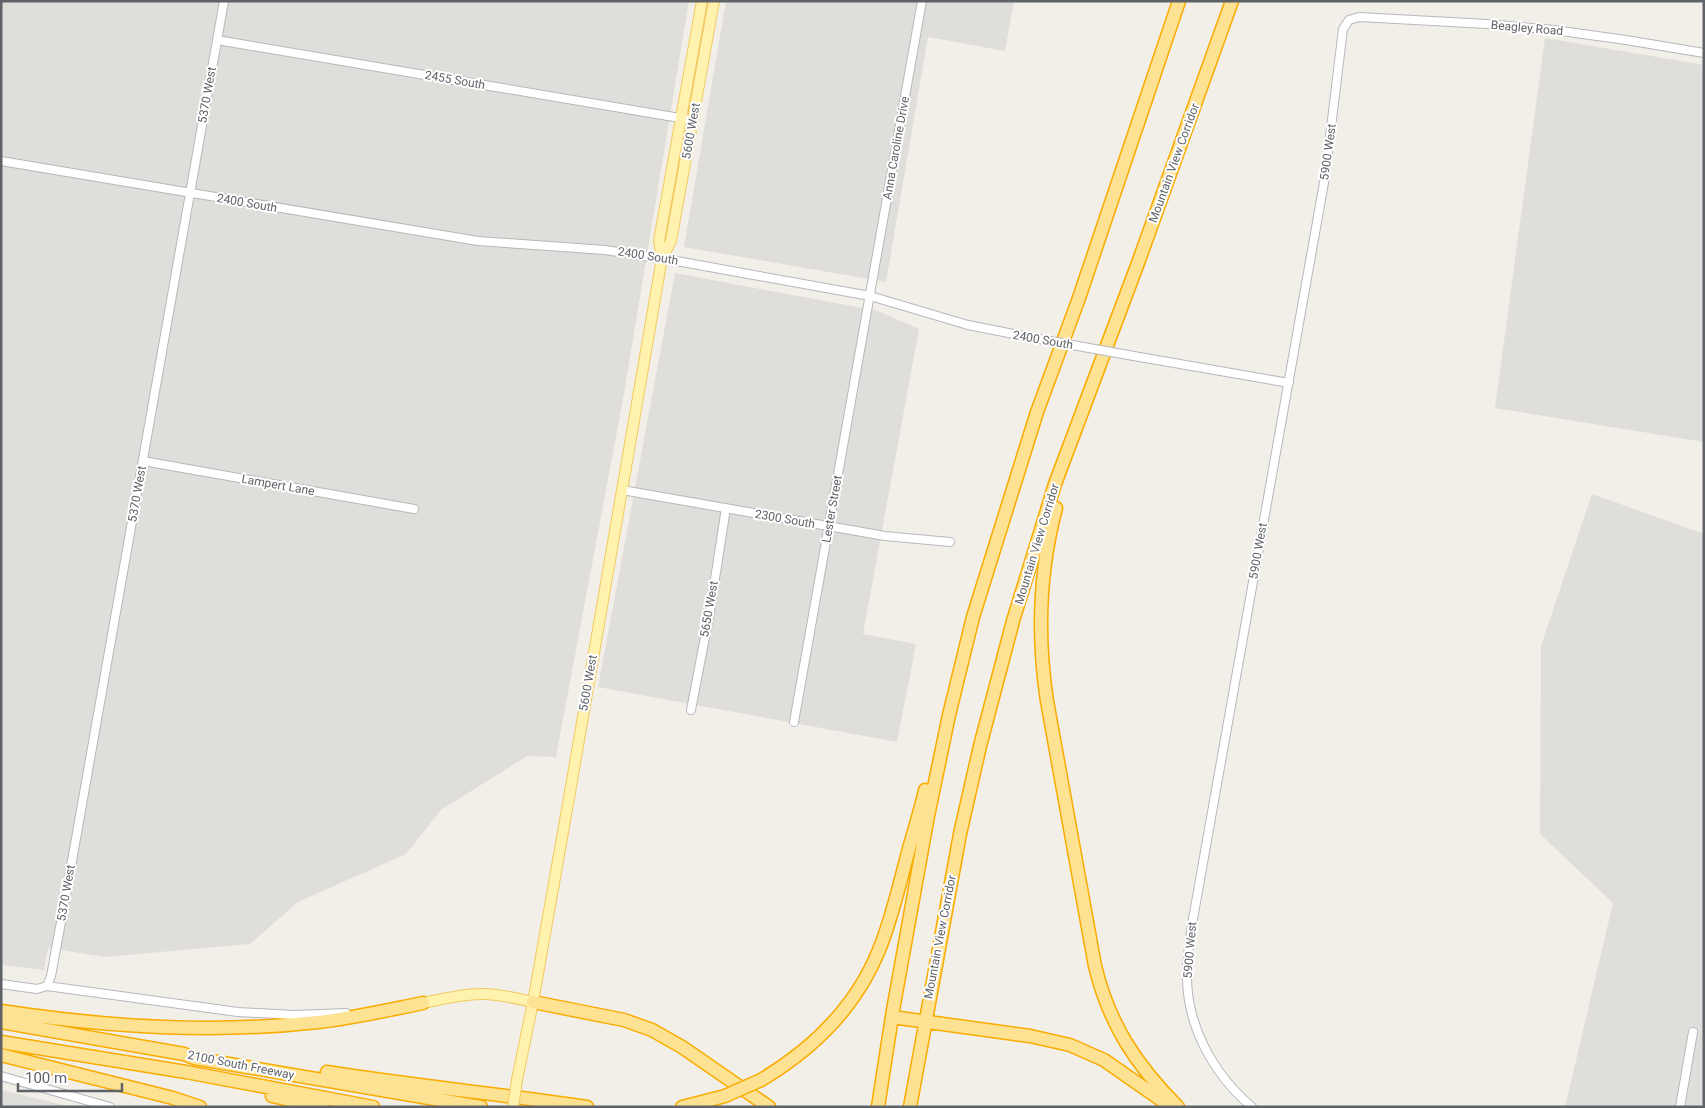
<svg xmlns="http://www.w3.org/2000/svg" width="1705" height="1108" font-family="Roboto,sans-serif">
	<rect width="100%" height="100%" fill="#f1efe8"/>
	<path fill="#e0deda" d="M1 1H689L622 405 556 757 527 756 441 810 406 854 298 902 250 944 105 957 48 948 44 970 1 965Z
		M726 1H1014L1005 51 928 37 886 282 684 247Z
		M1545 38 1704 65V442L1495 408Z
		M675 273 878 311 919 329 863 634 916 644 897 742 598 687Z
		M1592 494 1704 534V1107H1565L1613 903 1540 834 1541 646Z
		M1 1090 72 1107H1Z"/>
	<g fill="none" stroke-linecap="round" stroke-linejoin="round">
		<g stroke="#b5b8bc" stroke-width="10">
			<path id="minor" d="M217 40 686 119
				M1 161 478 241 605 250 682 262 870 296 968 325 1039 339
				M1128 355 1289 383
				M143 461 414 509
				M622 490 885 536 950 542
				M691 710 710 611 726 508
				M794 722 922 1
				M1 984 37 989 47 986
				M47 986 51 976 66 895 224 1
				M47 986 238 1012 294 1015 346 1013
				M1 1076 110 1107
				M1252 1107C1213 1074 1186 1025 1187 973 1187 955 1190 937 1193 919L1325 177 1343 29 1349 20 1359 17 1487 24 1554 30 1626 40 1704 53
				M1680 1107 1693 1032"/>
		</g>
		<g stroke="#f2c960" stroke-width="12">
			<path id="major" d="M662 258 659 241 702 1
				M423 1003C442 999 462 994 482 994 499 994 516 998 533 1002
				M517 1080 533 1002 569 798 662 258 671 241 714 1"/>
		</g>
		<g stroke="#f9ab00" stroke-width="15">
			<path id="highway" d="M1056 508C1039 572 1037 636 1047 701L1095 966C1109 1024 1136 1065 1178 1107
				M533 1002 624 1020 652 1030 682 1047 769 1107
				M1 1011C106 1027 212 1034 318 1022 354 1018 388 1010 423 1003
				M892 1017 1030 1036 1070 1045 1104 1060 1167 1104
				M1 1022 184 1054 194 1058 481 1107
				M1 1042 186 1072 373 1107
				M1 1055 173 1098 200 1107
				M327 1072C414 1086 501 1094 587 1107
				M761 1080C813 1049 856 1007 879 950 891 921 898 890 906 860 912 836 920 813 925 790
				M272 1096 323 1107
				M682 1107 725 1096
				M878 1107 893 1010 928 816 949 715 973 617 1037 412 1079 298 1179 1
				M910 1107 960 834 980 746 1013 621 1055 484 1138 263 1232 1"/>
		</g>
		<use href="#minor" stroke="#fff" stroke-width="8"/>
		<use href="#major" stroke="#fff2af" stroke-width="10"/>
		<use href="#highway" stroke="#fde293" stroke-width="12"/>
		<g stroke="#b5b8bc" stroke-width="10" stroke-linecap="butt">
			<path id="minor-bridge" d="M1039 339 1128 355"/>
		</g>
		<g stroke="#f2c960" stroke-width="12" stroke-linecap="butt">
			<path id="major-bridge" d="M513 1107 517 1080"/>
		</g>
		<g stroke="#f9ab00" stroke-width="15" stroke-linecap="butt">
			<path id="highway-bridge" d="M725 1096 761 1080"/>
		</g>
		<use href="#minor-bridge" stroke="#fff" stroke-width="8"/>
		<use href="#major-bridge" stroke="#fff2af" stroke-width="10"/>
		<use href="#highway-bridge" stroke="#fde293" stroke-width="12"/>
	</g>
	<g text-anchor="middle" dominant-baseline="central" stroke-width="4" stroke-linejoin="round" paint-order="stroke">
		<g font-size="12" fill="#5f6368" stroke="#fff">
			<text transform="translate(1527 28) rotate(5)">Beagley Road</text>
			<text transform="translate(455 80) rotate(10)">2455 South</text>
			<text transform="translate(207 95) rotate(-80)">5370 West</text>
			<text transform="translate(691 131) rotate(-80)">5600 West</text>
			<text transform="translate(896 148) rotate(-80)">Anna Caroline Drive</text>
			<text transform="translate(1328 152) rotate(-82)">5900 West</text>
			<text transform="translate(1174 163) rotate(-70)">Mountain View Corridor</text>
			<text transform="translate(247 203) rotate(10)">2400 South</text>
			<text transform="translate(648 256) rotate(9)">2400 South</text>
			<text transform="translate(1043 340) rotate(10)">2400 South</text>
			<text transform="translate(278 485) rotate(10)">Lampert Lane</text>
			<text transform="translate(137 494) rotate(-80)">5370 West</text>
			<text transform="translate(832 509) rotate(-80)">Lester Street</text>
			<text transform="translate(785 519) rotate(10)">2300 South</text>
			<text transform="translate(1037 544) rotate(-73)">Mountain View Corridor</text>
			<text transform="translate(1258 551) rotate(-80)">5900 West</text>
			<text transform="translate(709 609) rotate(-80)">5650 West</text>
			<text transform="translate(588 683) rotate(-80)">5600 West</text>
			<text transform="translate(66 893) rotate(-80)">5370 West</text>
			<text transform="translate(940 937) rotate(-79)">Mountain View Corridor</text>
			<text transform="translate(1190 950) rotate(-85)">5900 West</text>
			<text transform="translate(241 1065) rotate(11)">2100 South Freeway</text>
		</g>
	</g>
	<rect width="1705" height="1108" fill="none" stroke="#5f6368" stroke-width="5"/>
	<path d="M18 1083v8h104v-8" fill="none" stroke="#5f6368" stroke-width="2.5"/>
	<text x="25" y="1083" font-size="15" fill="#5f6368" stroke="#ffffff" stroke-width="4" paint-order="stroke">100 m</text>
</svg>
